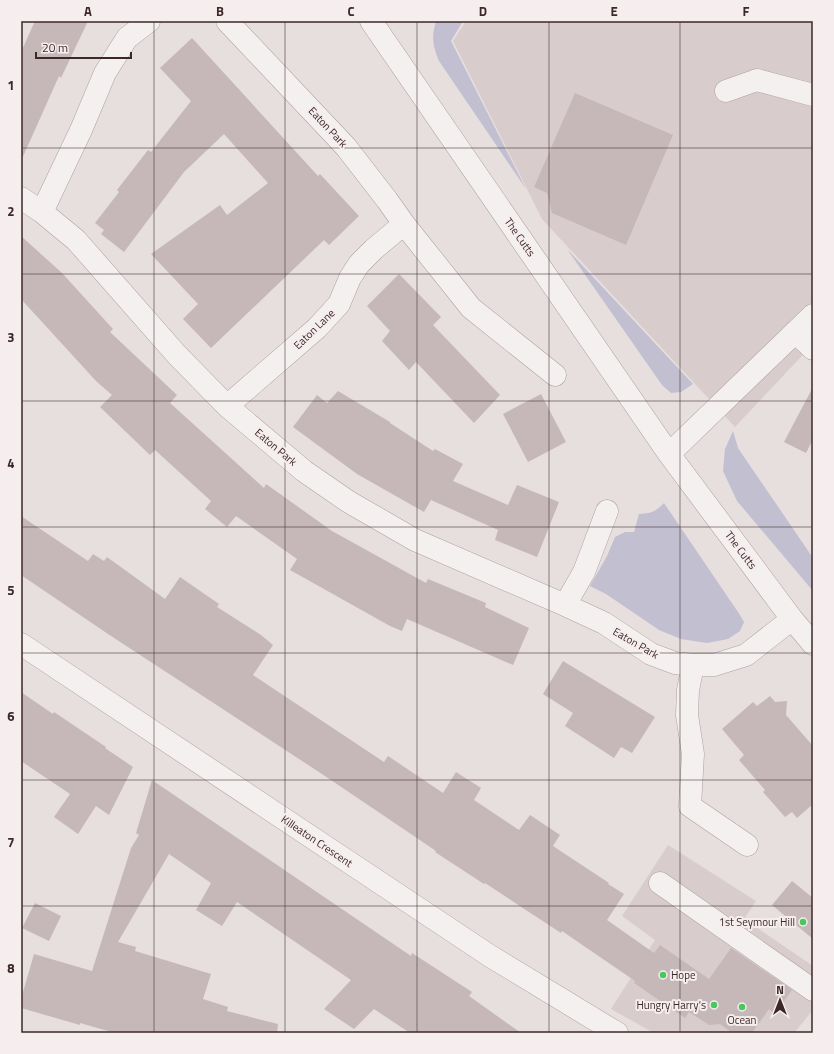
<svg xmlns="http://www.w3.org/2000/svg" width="834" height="1054" font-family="'Titillium Web',sans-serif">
	<rect width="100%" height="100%" fill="#e7dede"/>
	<path fill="#d9cccd" d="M466 21H813V344L735 427 542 219 453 41Z
		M668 845 756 901 744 919 813 966V1010L794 1033H654L611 1009 655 940 622 916Z"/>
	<path fill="#c1bfd0" d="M436 21H463L451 41 526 189 439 61C433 46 431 37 436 21Z
		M567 249 693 384 681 392 671 393 662 385Z
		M733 431 738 448 813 558V591L737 501 723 471 725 449Z
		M664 503 740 615 744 622 740 631 728 639 707 643 681 639 659 630 606 594 590 586 607 556 615 537 625 532H634L639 514C652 513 655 512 664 503Z"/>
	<path fill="#c6b8b9" d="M35 21H88L61 78 59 76 21 161V52Z
		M192 38 318 176 320 174 359 216 329 245 324 240 211 348 183 319 198 304 151 254 220 205 227 215 268 183 224 134 184 172 124 252 101 234 104 230 95 223 119 192 117 190 148 150 151 152 191 101 160 68Z
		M575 93 673 135 626 245 552 213 547 193 534 187Z
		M21 236 62 273 113 329 110 332 177 395 170 403 264 488 266 484 332 531 426 583 428 579 486 603 485 607 529 628 513 665 407 619 402 631 390 626 290 570 297 559 236 516 227 527 205 509 211 501 155 450 150 455 100 407 112 395 96 381 21 299Z
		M399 274 441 317 433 325 500 395 474 423 416 362 409 370 382 341 390 331 367 306Z
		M813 387V439L806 453 784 442Z
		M338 391 390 422V423L433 451 435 449 463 464 453 481 508 505 517 485 559 502 537 557 495 540 498 530 431 500 424 512 357 474 293 427 317 395 327 403Z
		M541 394 566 442 528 462 503 414Z
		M21 516 88 561 93 554 104 561 107 557 165 599 180 577 219 604 217 607 261 635 273 645 253 675 384 762 388 756 443 793 456 772 481 788 474 800 519 830 530 815 560 835 553 846 609 883 608 884 624 894 607 920 654 953 660 945 709 979 731 948 792 990 775 1014 769 1009 752 1033H732L720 1024 709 1025 689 1012 685 1018 634 983 635 981 562 931 561 933 485 883 484 884 435 852 436 851 325 776 108 634 21 575Z
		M563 661 655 717 632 753 621 747 614 758 565 726 573 713 543 694Z
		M21 692 53 714 54 712 106 747 105 748 133 767 109 815 96 806 78 834 54 817 70 794 21 761Z
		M770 696 775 702 787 701 786 715 813 746V804L797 818 792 812 785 817 763 792 765 790 739 760 744 755 722 729 753 702 757 706Z
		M152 780 411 956 412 953 472 992 469 996 521 1033H410L374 1009 354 1029 324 1009 351 980 237 902 222 926 196 910 211 883 169 854 118 942 136 947 135 951 211 974 203 999 228 1007 227 1011 278 1024 277 1033H115L80 1023V1025L21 1008V999L34 954 92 971 131 848 139 835 136 833Z
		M792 881 813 898V939L772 905Z
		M35 903 61 916 49 941 22 928Z"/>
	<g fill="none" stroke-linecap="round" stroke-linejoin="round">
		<g stroke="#ada0a0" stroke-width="23">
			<path id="minor" d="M227 21 346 147 387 200 404 224 471 308 555 375
				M371 21 669 454 792 619 813 644
				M726 91 757 80 813 95
				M21 198 42 212 76 240 177 355 227 406 304 471 349 502 415 540 565 605 604 623 651 654 675 663 693 665H714L746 655 792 619
				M42 212 81 130 105 73 127 38 149 21
				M795 332 813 349
				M227 406 317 328 339 304 350 278 359 264 374 249 404 224
				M669 454 813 315
				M565 605 584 572 607 511
				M21 644 490 956 617 1033
				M693 665 688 690 687 715 693 754 690 806 747 845
				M660 883 813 990"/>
		</g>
		<use href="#minor" stroke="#f5f0f0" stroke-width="22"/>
	</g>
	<path fill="none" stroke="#3d2828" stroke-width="1" stroke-opacity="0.55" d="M154 21V1033M285 21V1033M417 21V1033M549 21V1033M680 21V1033M21 148H813M21 274H813M21 401H813M21 527H813M21 653H813M21 780H813M21 906H813"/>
	<g fill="#47c85f" stroke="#f5edee" stroke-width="1.5">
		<circle cx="803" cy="922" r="4"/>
		<circle cx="663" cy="975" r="4"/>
		<circle cx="714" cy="1005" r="4"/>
		<circle cx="742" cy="1007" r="4"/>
	</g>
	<g text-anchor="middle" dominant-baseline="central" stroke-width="4" stroke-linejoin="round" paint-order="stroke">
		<g font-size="11" fill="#3d2828" stroke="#f5edee">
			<text transform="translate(328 127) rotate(47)">Eaton Park</text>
			<text transform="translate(520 237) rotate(55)">The Cutts</text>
			<text transform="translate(314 329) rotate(-44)">Eaton Lane</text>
			<text transform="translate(276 447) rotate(40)">Eaton Park</text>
			<text transform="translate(741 550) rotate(53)">The Cutts</text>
			<text transform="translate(636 643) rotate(30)">Eaton Park</text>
			<text transform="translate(317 841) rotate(34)">Killeaton Crescent</text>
		</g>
		<g font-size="11" fill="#3d2828" stroke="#f5edee" text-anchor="end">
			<text x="795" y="922">1st Seymour Hill</text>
			<text x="671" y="975" text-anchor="start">Hope</text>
			<text x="706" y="1005">Hungry Harry's</text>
			<text x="742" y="1020" text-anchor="middle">Ocean</text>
		</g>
	</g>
	<rect width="834" height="1054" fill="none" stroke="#f5edee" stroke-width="44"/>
	<g transform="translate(780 1000)" stroke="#f5edee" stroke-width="3" paint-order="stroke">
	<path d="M0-3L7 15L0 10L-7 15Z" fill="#3d2828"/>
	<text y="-6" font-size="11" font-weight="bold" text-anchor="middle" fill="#3d2828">N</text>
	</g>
	<path d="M36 52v6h95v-6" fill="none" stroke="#3d2828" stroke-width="2"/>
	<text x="42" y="52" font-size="12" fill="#3d2828" stroke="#f5edee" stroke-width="3" paint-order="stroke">20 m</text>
	<rect x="22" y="22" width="790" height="1010" fill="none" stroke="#3d2828" stroke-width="1.5"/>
	<g font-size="13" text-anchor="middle" font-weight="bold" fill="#3d2828">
		<text x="88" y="16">A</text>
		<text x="220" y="16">B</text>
		<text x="351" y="16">C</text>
		<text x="483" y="16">D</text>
		<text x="614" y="16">E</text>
		<text x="746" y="16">F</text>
		<text x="11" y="90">1</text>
		<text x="11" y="216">2</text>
		<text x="11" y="342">3</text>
		<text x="11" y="468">4</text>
		<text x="11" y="595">5</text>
		<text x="11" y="721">6</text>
		<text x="11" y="847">7</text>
		<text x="11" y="973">8</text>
	</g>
</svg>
